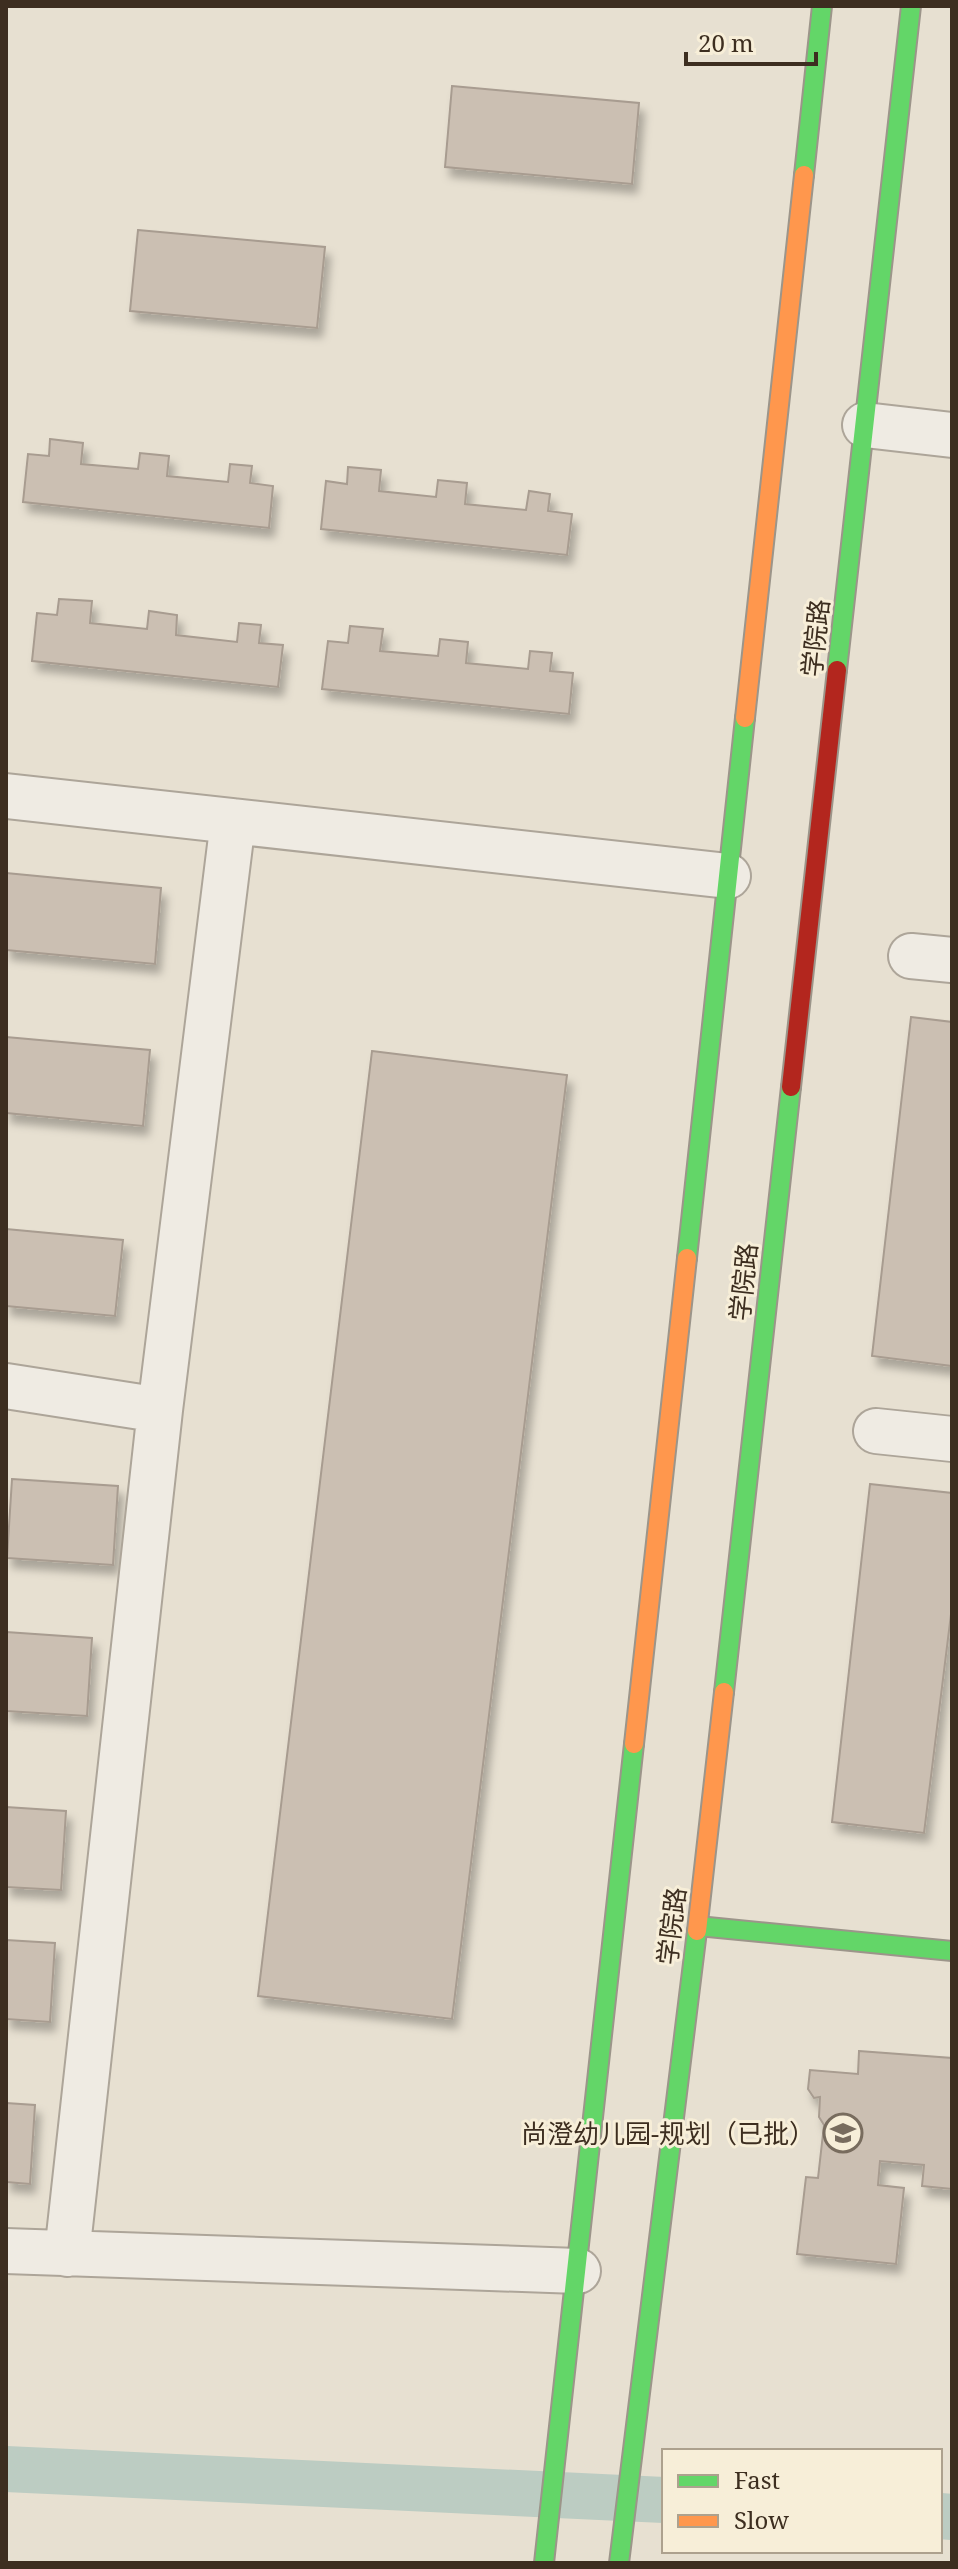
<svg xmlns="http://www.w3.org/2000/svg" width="958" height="2569" font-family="'Noto Serif','Noto Sans SC',serif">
	<defs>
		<filter id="shadow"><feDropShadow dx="5" dy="9" stdDeviation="4" flood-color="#0004"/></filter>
	</defs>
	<rect width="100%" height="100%" fill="#e7e0d1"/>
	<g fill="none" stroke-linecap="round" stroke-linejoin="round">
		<path stroke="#bcccc2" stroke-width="46" d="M6 2469 664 2500
			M940 2516 952 2517"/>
	</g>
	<path fill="#cbbfb2" stroke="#a89c90" stroke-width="2" filter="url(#shadow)" d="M452 86 639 103 632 184 445 167Z
		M138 230 325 247 317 328 130 311Z
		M50 439 83 443 81 464 138 469 140 453 169 456 167 476 228 482 230 464 252 466 250 483 273 486 269 528 23 502 28 454 49 456Z
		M348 467 381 470 379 491 436 497 438 480 467 483 465 504 526 510 529 491 550 494 548 511 572 514 567 555 321 529 326 481 347 484Z
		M59 599 92 601 90 623 147 629 149 611 177 615 176 635 237 642 239 623 261 625 259 643 283 645 278 687 32 661 37 613 57 615Z
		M350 626 383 629 380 651 438 656 440 639 468 642 466 663 528 669 530 651 552 653 550 671 573 673 569 714 322 689 328 641 348 643Z
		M6 873 161 888 155 964 6 950Z
		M911 1017 952 1022V1366L872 1356Z
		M6 1037 150 1050 143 1126 6 1113Z
		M372 1051 567 1075 452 2019 258 1996Z
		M6 1229 123 1240 115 1316 6 1306Z
		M12 1479 118 1486 113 1565 7 1558Z
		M870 1484 952 1493V1606L924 1833 832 1822Z
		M6 1632 92 1638 87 1716 6 1711Z
		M6 1807 66 1811 61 1890 6 1887Z
		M6 1940 55 1943 50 2022 6 2019Z
		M859 2051 952 2058V2189L922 2186 924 2165 880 2161 878 2185 904 2188 896 2264 797 2254 806 2177 818 2178 824 2125 819 2117 820 2097 814 2098 808 2089 810 2070 858 2074Z
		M6 2103 35 2105 30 2184 6 2182Z"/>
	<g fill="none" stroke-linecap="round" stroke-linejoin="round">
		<g stroke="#ada599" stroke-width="48">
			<path id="street" d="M865 425 952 435
				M6 796 728 876
				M911 956 952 960
				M6 1386 160 1410
				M876 1431 952 1439
				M6 2251 578 2271
				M67 2254 160 1410 233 821"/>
		</g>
		<g stroke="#9c958a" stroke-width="22">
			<path id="fast" d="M804 175 822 6
				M837 670 911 6
				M687 1258 745 718
				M724 1692 791 1087
				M698 1926 952 1951
				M544 2563 634 1744
				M619 2563 697 1931"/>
		</g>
		<g stroke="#9c958a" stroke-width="22">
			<path id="slow" d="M745 718 804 175
				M634 1744 687 1258
				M697 1931 724 1692"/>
		</g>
		<g stroke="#9c958a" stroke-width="22">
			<path id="jam" d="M791 1087 837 670"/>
		</g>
		<use href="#street" stroke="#efebe3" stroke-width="44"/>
		<use href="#fast" stroke="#63d668" stroke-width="18"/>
		<use href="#slow" stroke="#ff974d" stroke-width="18"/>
		<use href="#jam" stroke="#b3261e" stroke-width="18"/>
	</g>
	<defs>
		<g id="school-ring" transform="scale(2)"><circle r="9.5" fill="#f7eed8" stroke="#786c5e" stroke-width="1.5"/><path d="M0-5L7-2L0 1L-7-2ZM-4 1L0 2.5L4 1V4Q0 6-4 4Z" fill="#786c5e"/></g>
	</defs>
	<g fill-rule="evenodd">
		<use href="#school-ring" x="843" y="2133"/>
	</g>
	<g text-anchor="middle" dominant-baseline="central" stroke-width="6" stroke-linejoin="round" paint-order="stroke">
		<g font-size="26" fill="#3d2e20" stroke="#f7eed8">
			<text transform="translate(815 638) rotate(-84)">学院路</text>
			<text transform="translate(743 1282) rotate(-84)">学院路</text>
			<text transform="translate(671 1926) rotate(-83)">学院路</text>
		</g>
		<g font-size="26" fill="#3d2e20" stroke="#f7eed8" text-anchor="end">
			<text x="815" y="2133">尚澄幼儿园-规划（已批）</text>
		</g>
	</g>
	<rect width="958" height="2569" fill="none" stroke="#3d2e20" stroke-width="16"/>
	<rect x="662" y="2449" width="280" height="104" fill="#f7eed8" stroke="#ada18e" stroke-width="2"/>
	<rect x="678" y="2475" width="40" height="12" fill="#63d668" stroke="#ada18e" stroke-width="2"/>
	<text x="734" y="2489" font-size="24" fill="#3d2e20">Fast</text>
	<rect x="678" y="2515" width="40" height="12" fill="#ff974d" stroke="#ada18e" stroke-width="2"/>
	<text x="734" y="2529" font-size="24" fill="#3d2e20">Slow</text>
	<path d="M686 52v12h130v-12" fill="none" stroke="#3d2e20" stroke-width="4"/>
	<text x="698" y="52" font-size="24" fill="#3d2e20" stroke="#f7eed8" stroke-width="6" paint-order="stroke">20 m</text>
</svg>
